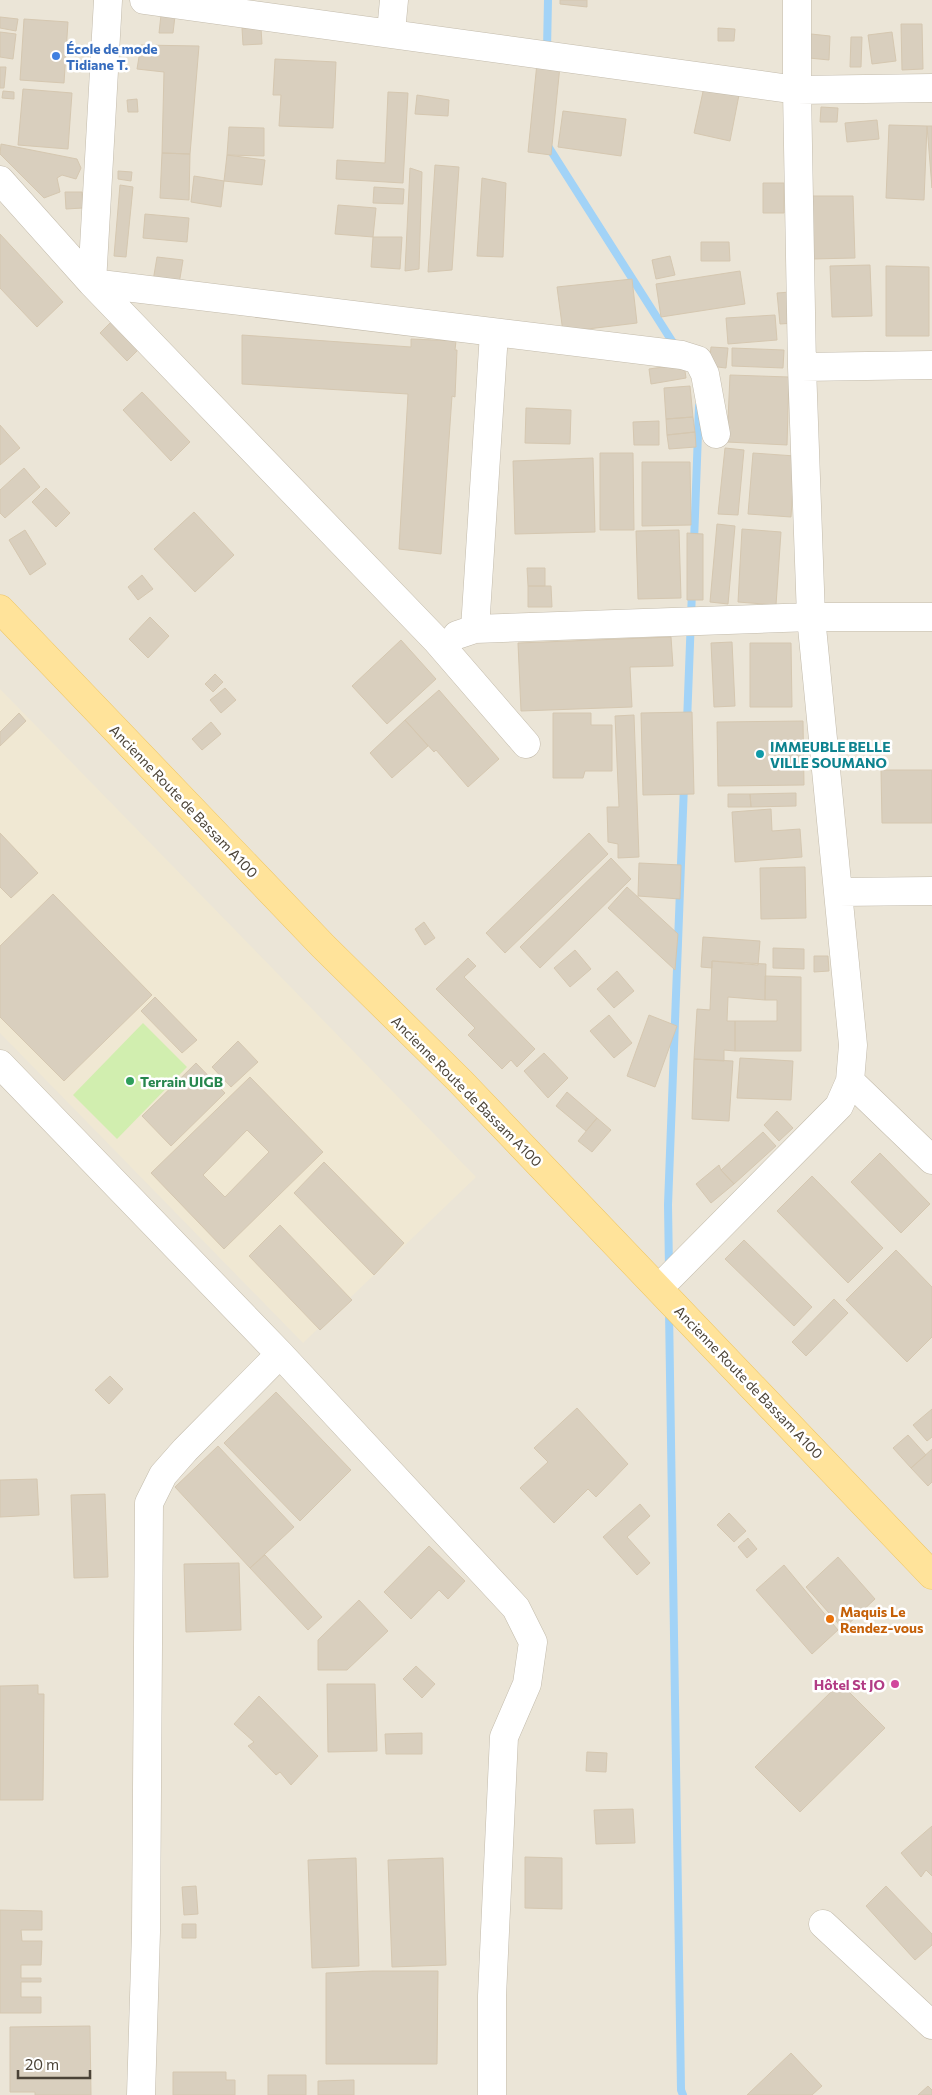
<svg xmlns="http://www.w3.org/2000/svg" width="932" height="2095" font-family="Commissioner,sans-serif">
	<rect width="100%" height="100%" fill="#f6f3ea"/>
	<path fill="#ebe5d7" d="M0 0H932V2095H0Z"/>
	<path fill="#f0e8d3" d="M0 689 476 1177 303 1343 0 1033Z"/>
	<path fill="#d1eeaf" d="M143 1023 187 1067 117 1139 73 1095Z"/>
	<g fill="none" stroke-linecap="round" stroke-linejoin="round">
		<path stroke="#a2d3f7" stroke-width="8" d="M547 50 548 0
			M546 143 677 349
			M694 542 699 406
			M687 722 692 591
			M669 1269 668 1205 684 785
			M669 1310 681 2090 683 2095"/>
	</g>
	<path fill="#d9cfbe" stroke="#d5c7b0" fill-rule="evenodd" d="M560 0H587V7L560 4Z
		M161 15 175 16 173 33H159Z
		M0 17 18 19 16 31 0 28Z
		M24 19 68 22 64 83 20 80Z
		M901 24H922L923 69 902 70Z
		M242 28H261L262 44 243 45Z
		M718 28 735 29 734 41H718Z
		M0 32 16 34 13 59 0 57Z
		M892 32 896 61 872 64 868 35Z
		M811 34 830 36 829 60 809 58Z
		M851 37H862L861 67H850Z
		M141 45 199 46 190 154 162 153 164 72 137 69Z
		M275 59 336 62 333 128 279 126 281 95H273Z
		M537 63 560 66 551 155 528 152Z
		M0 67H6L4 88H0Z
		M704 87 739 95 730 141 694 133Z
		M23 89 72 93 68 149 18 145Z
		M3 91 14 92V99L2 98Z
		M388 92 408 93 403 183 336 179 337 160 385 163Z
		M417 95 449 100 448 116 415 114Z
		M137 99 138 112H128L127 100Z
		M821 107 838 108 837 122H820Z
		M563 111 626 119 621 156 558 147Z
		M877 120 879 139 847 142 845 123Z
		M889 125 927 126 924 200 886 198Z
		M927 126H932V188Z
		M229 127 264 128V156L227 155Z
		M1 144 77 159 81 168 76 179 62 175 57 178 60 192 44 198 0 154Z
		M162 153 190 154 189 200 160 198Z
		M227 155 265 160 262 185 224 181Z
		M435 165 459 167 452 270 428 272Z
		M410 168 422 172 419 269 405 271Z
		M118 171 132 172 131 181 118 179Z
		M194 176 224 181 221 207 191 202Z
		M482 178 506 183 503 257 477 256Z
		M763 183H784V213H763Z
		M120 185 133 187 126 257 114 256Z
		M374 187 404 189 403 204 373 203Z
		M65 192H82L83 208 66 209Z
		M810 196H853L855 258 812 259Z
		M338 205 376 208 373 237 335 234Z
		M145 214 189 218 187 242 143 238Z
		M0 234 63 302 37 327 0 288Z
		M373 237H402L400 269 371 267Z
		M701 242H729L730 261H701Z
		M670 256 675 275 656 279 652 260Z
		M157 257 183 260 179 284 153 281Z
		M870 265 872 316 832 317 830 266Z
		M886 266 929 267V336H886Z
		M740 271 745 304 661 317 656 284Z
		M632 279 637 323 563 332 557 287Z
		M791 292 794 323 780 324 777 293Z
		M775 315 777 340 728 344 726 318Z
		M111 322 138 350 127 361 100 333Z
		M242 335 411 347V339L456 341 455 350H457L455 397 452 396 441 554 399 549 408 394 242 384Z
		M711 347 728 348 726 368 709 366Z
		M732 348 784 350 783 368 732 366Z
		M684 364 686 378 651 384 649 369Z
		M730 375 789 377 787 445 727 442Z
		M690 386 693 417 666 419 664 388Z
		M142 392 190 442 171 461 123 410Z
		M526 408 571 410 570 444 525 443Z
		M693 417 695 432 667 435 666 419Z
		M659 421V445H634L633 422Z
		M0 425 20 448 0 465Z
		M695 432 696 447 669 449 667 435Z
		M725 448 744 450 738 515 718 514Z
		M600 453H633L634 530H600Z
		M753 453 795 456 791 517 748 514Z
		M593 458 595 532 515 534 513 461Z
		M642 462H690L691 525 642 526Z
		M24 468 40 487 5 518 0 513V490Z
		M46 488 70 513 56 527 32 502Z
		M194 512 234 555 195 592 154 549Z
		M717 524 735 526 728 604 710 602Z
		M742 529 781 532 776 605 738 602Z
		M25 530 46 564 30 575 9 540Z
		M679 530 681 598 638 599 636 531Z
		M687 533 703 534V600H687Z
		M527 568H545V586H528Z
		M142 575 153 589 138 600 128 587Z
		M528 586H551L552 607H528Z
		M150 617 169 636 148 658 129 639Z
		M671 637 673 666 630 667 632 707 521 711 518 643Z
		M401 640 436 679 387 724 352 686Z
		M732 642 735 706 714 707 711 643Z
		M750 643H791L792 707H750Z
		M215 674 223 682 213 692 205 684Z
		M225 688 236 700 221 713 210 700Z
		M439 690 499 759 468 787 436 750 434 752 405 720Z
		M692 712 694 794 643 795 641 713Z
		M19 713 26 721 0 746V732Z
		M553 713H591V725H612V771H585L583 778H553Z
		M634 715 639 857 618 858V844L608 842 607 807H619L615 716Z
		M405 720 428 746 392 778 370 753Z
		M803 721 804 785 718 786 717 722Z
		M211 722 221 734 202 750 192 739Z
		M881 770H932V823H882Z
		M796 793V806L751 807 750 794Z
		M728 794H750L751 807H728Z
		M771 809 772 831 800 829 802 857 735 862 732 812Z
		M0 833 38 873 11 898 0 887Z
		M589 833 608 854 505 953 486 933Z
		M611 858 631 879 540 968 520 947Z
		M639 863 681 865 680 899 638 896Z
		M805 867 806 918 761 919 760 868Z
		M627 887 678 934 675 970 608 908Z
		M53 894 152 995 64 1081 0 1017V946Z
		M424 922 435 938 425 945 415 929Z
		M703 937 760 941 758 965 712 961V968L701 967Z
		M773 948 804 949V969L773 968Z
		M575 950 591 969 570 987 554 968Z
		M814 956H828L829 971 814 972Z
		M468 958 476 966 464 977 535 1049 517 1067 511 1060 502 1069 468 1035 475 1028 436 989Z
		M712 961 766 964 765 1000 728 997 727 1021H735V1051L724 1050V1061L694 1059 697 1009 710 1010Z
		M617 971 634 991 614 1008 597 989Z
		M765 976 801 977V1051H735V1021H777V1000H765Z
		M155 997 197 1040 182 1053 141 1011Z
		M609 1015 632 1043 614 1058 590 1031Z
		M649 1015 677 1026 655 1087 627 1076Z
		M238 1041 258 1062 231 1087 212 1067Z
		M544 1053 568 1078 548 1098 524 1071Z
		M740 1058 793 1061 791 1100 737 1098Z
		M694 1059 733 1061 729 1121 692 1119Z
		M196 1063 225 1093 171 1146 142 1116Z
		M250 1077 323 1152 224 1249 151 1173ZM247 1130 269 1152 225 1197 203 1175Z
		M567 1092 597 1118 586 1131 556 1106Z
		M777 1111 793 1128 779 1141 764 1125Z
		M597 1118 611 1130 592 1152 578 1141Z
		M763 1132 776 1146 734 1184 721 1170Z
		M880 1153 930 1204 901 1233 851 1182Z
		M324 1162 404 1243 374 1275 294 1193Z
		M719 1165 721 1170 734 1184 711 1203 696 1184Z
		M812 1176 883 1248 848 1283 777 1211Z
		M280 1225 352 1300 320 1330 249 1256Z
		M744 1240 812 1307 794 1326 725 1259Z
		M896 1250 932 1287V1337L907 1362 846 1300Z
		M834 1299 848 1313 806 1356 792 1342Z
		M110 1376 123 1389 109 1404 95 1390Z
		M276 1392 351 1470 300 1521 224 1443Z
		M577 1408 628 1464 596 1497 588 1489 554 1523 520 1488 548 1462 534 1448Z
		M932 1409V1437L927 1441 913 1425Z
		M908 1435 926 1455 911 1468 893 1448Z
		M218 1446 294 1527 250 1568 175 1487Z
		M932 1449V1482L928 1486 911 1468Z
		M37 1479 39 1515 0 1517V1480Z
		M105 1494 108 1577 74 1578 71 1495Z
		M640 1504 650 1516 627 1537 650 1563 637 1575 603 1537Z
		M729 1513 746 1531 734 1542 717 1525Z
		M748 1538 757 1549 747 1558 738 1547Z
		M429 1546 465 1581 448 1599 439 1590 411 1619 384 1592Z
		M265 1555 322 1617 308 1630 250 1568Z
		M838 1557 875 1599 843 1629 806 1587Z
		M239 1563 241 1630 186 1632 184 1564Z
		M784 1565 838 1630 812 1654 756 1590Z
		M359 1600 388 1631 347 1670H318V1640Z
		M416 1666 435 1684 422 1698 403 1679Z
		M840 1683 885 1728 800 1812 755 1767Z
		M327 1684H375L377 1751 328 1752Z
		M38 1685V1694H44L43 1800H0V1686Z
		M259 1696 318 1756 291 1785 280 1772 276 1775 248 1746 254 1742 234 1724Z
		M422 1733V1754H386L385 1734Z
		M587 1752 607 1753 606 1772 586 1771Z
		M633 1809 635 1843 596 1844 594 1810Z
		M932 1826V1876L926 1870 921 1877 901 1853Z
		M525 1857 562 1858V1909L525 1908Z
		M356 1858 359 1966 312 1968 308 1860Z
		M443 1858 446 1965 392 1967 388 1860Z
		M196 1886 198 1914 184 1915 182 1887Z
		M886 1886 932 1934V1945L915 1960 866 1906Z
		M0 1910 42 1911V1930H21L22 1941H42L41 1965H21V1978H41V1982H21V1997H41V2013H0Z
		M182 1924H196V1938H182Z
		M373 1971H438L437 2064H326V1973Z
		M90 2026 91 2095H35V2092H10V2027Z
		M791 2053 822 2086 812 2095H747Z
		M173 2072H226V2080H235V2095H173Z
		M268 2075H306V2095H268Z
		M354 2080V2095H318V2081Z
		M928 2086 932 2090V2095H918Z"/>
	<g fill="none" stroke-linecap="round" stroke-linejoin="round">
		<g stroke="#c3bbab" stroke-width="29">
			<path id="minor" d="M108 0 92 283 682 355 698 360 705 374 716 434
				M144 0 797 90 932 88
				M391 32 394 0
				M0 180 92 283 437 641 526 744
				M802 367 932 365
				M475 629 811 617H932
				M457 635 475 629 494 333
				M839 892 932 891
				M0 1064 280 1354 516 1608 533 1642 527 1684 504 1737 492 1996V2095
				M850 1081 932 1160
				M659 1288 839 1106 850 1081 853 1045 811 617 802 367 797 90V0
				M823 1924 932 2025
				M141 2095 146 1932 149 1503 163 1475 185 1450 280 1354"/>
		</g>
		<g stroke="#efc55f" stroke-width="29">
			<path id="major" d="M0 609 323 946 460 1081 932 1575"/>
		</g>
		<use href="#minor" stroke="#fff" stroke-width="28"/>
		<use href="#major" stroke="#ffe39a" stroke-width="28"/>
	</g>
	<circle fill="#3f7fe0" stroke="#fff" stroke-width="2" cx="56" cy="56" r="5"/>
	<circle fill="#0f9aa8" stroke="#fff" stroke-width="2" cx="760" cy="754" r="5"/>
	<circle fill="#2e9e5b" stroke="#fff" stroke-width="2" cx="130" cy="1081" r="5"/>
	<circle fill="#e8710a" stroke="#fff" stroke-width="2" cx="830" cy="1619" r="5"/>
	<circle fill="#d1479c" stroke="#fff" stroke-width="2" cx="895" cy="1684" r="5"/>
	<g text-anchor="middle" dominant-baseline="central" stroke-width="5" stroke-linejoin="round" paint-order="stroke">
		<g font-size="14" font-weight="bold" fill="#366cbe" stroke="#fff" text-anchor="start">
			<text x="66" y="48">École de mode<tspan x="66" dy="16">Tidiane T.</tspan></text>
		</g>
		<g font-size="14" font-weight="bold" fill="#0d838f" stroke="#fff" text-anchor="start">
			<text x="770" y="746">IMMEUBLE BELLE<tspan x="770" dy="16">VILLE SOUMANO</tspan></text>
		</g>
		<g font-size="14" fill="#4b4337" stroke="#fff">
			<text transform="translate(184 801) rotate(46)">Ancienne Route de Bassam A100</text>
			<text transform="translate(467 1091) rotate(45)">Ancienne Route de Bassam A100</text>
			<text transform="translate(749 1382) rotate(46)">Ancienne Route de Bassam A100</text>
		</g>
		<g font-size="14" font-weight="bold" fill="#27864d" stroke="#fff" text-anchor="start">
			<text x="140" y="1081">Terrain UIGB</text>
		</g>
		<g font-size="14" font-weight="bold" fill="#c56008" stroke="#fff" text-anchor="start">
			<text x="840" y="1611">Maquis Le<tspan x="840" dy="16">Rendez-vous</tspan></text>
		</g>
		<g font-size="14" font-weight="bold" fill="#b23c85" stroke="#fff" text-anchor="end">
			<text x="885" y="1684">Hôtel St JO</text>
		</g>
	</g>
	<path d="M18 2070v8h72v-8" fill="none" stroke="#4b4337" stroke-width="2.5"/>
	<text x="25" y="2070" font-size="15" fill="#4b4337" stroke="#ffffff" stroke-width="4" paint-order="stroke">20 m</text>
</svg>
